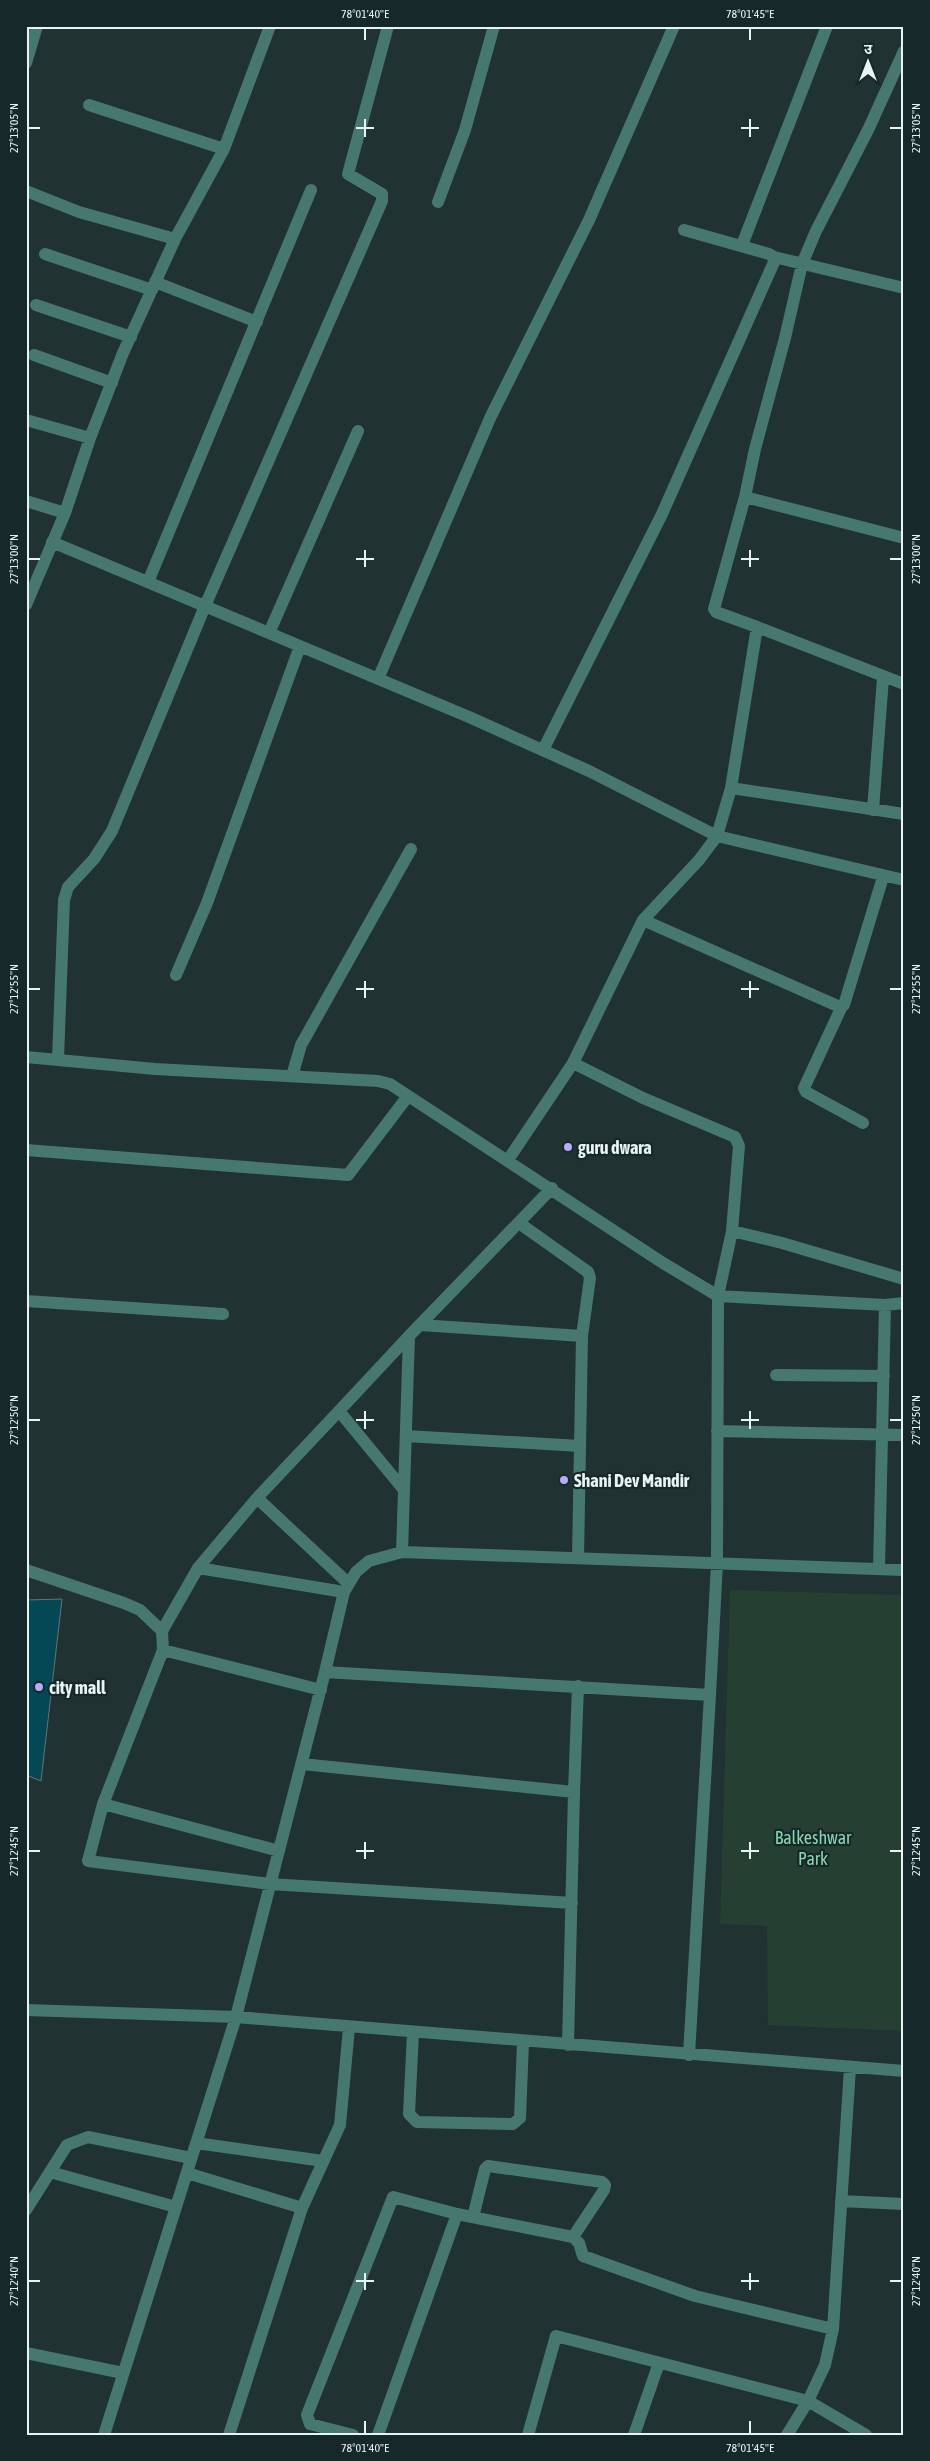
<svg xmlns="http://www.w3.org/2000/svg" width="930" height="2461" font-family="'Asap Condensed','Noto Sans Devanagari',sans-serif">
	<rect width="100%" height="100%" fill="#203232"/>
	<path fill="#254033" d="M730 1590 904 1595V2031L768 2025 767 1926 720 1924Z"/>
	<path fill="#044856" stroke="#62757a" d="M62 1599 41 1781 26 1775V1600Z"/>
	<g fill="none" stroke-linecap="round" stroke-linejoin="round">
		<path stroke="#46786f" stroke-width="12" d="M26 63 37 26
			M89 105 224 149
			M26 191 79 212 175 239
			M438 202 465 130 494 26
			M742 245 827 26
			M45 254 152 290
			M774 257 904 288
			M155 282 257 322
			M36 305 131 337
			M34 355 112 383
			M26 420 90 438
			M745 497 904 538
			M26 501 65 513
			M52 542 469 717 589 771 717 836 731 788 904 814
			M148 582 311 190
			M26 605 65 513 90 438 123 353 175 239 224 149 270 26
			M757 627 716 612 714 609 745 497 755 449 785 338 802 264 816 231 868 130 904 51
			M269 633 358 431
			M378 679 491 416 589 220 674 26
			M543 750 662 514 774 262V257L769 254 684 230
			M731 788 757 627 904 684
			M873 810 883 678
			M883 877 844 1005 840 1007 643 920 699 860 717 836 904 880
			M176 975 207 903 300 646
			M842 1006 804 1088 806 1092 863 1123
			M26 1057 155 1069 378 1081 390 1084 663 1263 718 1296 717 1563 710 1695 325 1672
			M58 1059 64 900 68 887 94 859 112 831 205 606 382 201V194L348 174 388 26
			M573 1063 643 1098 735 1137 739 1146 732 1231
			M292 1076 301 1045 411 849
			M26 1150 348 1175 408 1096
			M508 1160 573 1063 643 920
			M904 1279 782 1243 732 1231 718 1296 885 1305 904 1303
			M26 1301 223 1314
			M420 1325 582 1336 590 1278 588 1272 519 1223
			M776 1375 884 1376
			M339 1411 257 1498 348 1583
			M717 1431 904 1435
			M406 1436 580 1446
			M404 1490 339 1411 409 1336
			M257 1498 198 1568 344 1592
			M402 1552 409 1336 552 1188
			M578 1558 582 1336
			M879 1569 885 1305
			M26 1570 124 1603 140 1610 162 1631
			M163 1650 162 1631 198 1568
			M302 1764 574 1792 578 1686
			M103 1804 163 1650 321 1690
			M279 1851 103 1804 88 1861 270 1884 572 1903
			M26 2010 236 2017 904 2071
			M413 2033 409 2114 417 2122 513 2124 520 2118 523 2042
			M568 2045 574 1792
			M689 2055 710 1695
			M196 2143 323 2161
			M50 2172 176 2207
			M187 2173 302 2208
			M841 2201 904 2204
			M26 2210 67 2145 88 2137 191 2158
			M473 2217 485 2169 488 2166 602 2182 605 2185 604 2190 573 2237
			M26 2353 123 2373
			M104 2435 236 2017 325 1672 344 1592 356 1572 369 1561 402 1552 904 1570
			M229 2435 302 2208 340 2125 349 2028
			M353 2435 310 2424 307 2415 393 2197 457 2214 573 2237 579 2243 583 2256 695 2296 833 2329
			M378 2435 457 2214
			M528 2435 556 2336 808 2401 866 2435
			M634 2435 659 2363
			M787 2435 808 2401 825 2365 833 2329 850 2068"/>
	</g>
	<path fill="none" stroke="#e8f3f3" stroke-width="2" d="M365 28V40M750 28V40M365 119V137M750 119V137M28 128H40M356 128H374M741 128H759M890 128H902M365 550V567M750 550V567M28 559H40M356 559H374M741 559H759M890 559H902M365 981V998M750 981V998M28 989H40M356 989H374M741 989H759M890 989H902M365 1411V1429M750 1411V1429M28 1420H40M356 1420H374M741 1420H759M890 1420H902M365 1842V1859M750 1842V1859M28 1851H40M356 1851H374M741 1851H759M890 1851H902M365 2273V2290M750 2273V2290M28 2281H40M356 2281H374M741 2281H759M890 2281H902M365 2421V2434M750 2421V2434"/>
	<g fill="#b8abf7" stroke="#162829" stroke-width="2">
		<circle cx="568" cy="1147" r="5"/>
		<circle cx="564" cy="1480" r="5"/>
		<circle cx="39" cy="1687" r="5"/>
	</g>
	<g text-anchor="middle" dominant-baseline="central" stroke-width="4.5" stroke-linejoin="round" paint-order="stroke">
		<g font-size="18" font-weight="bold" fill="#e8f3f3" stroke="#162829" text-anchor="start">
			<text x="578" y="1147">guru dwara</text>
			<text x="574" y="1480">Shani Dev Mandir</text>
			<text x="49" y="1687">city mall</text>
		</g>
		<g font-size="18" fill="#89d7b1" stroke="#162829">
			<text x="813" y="1837">Balkeshwar<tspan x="813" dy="21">Park</tspan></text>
		</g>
	</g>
	<rect width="930" height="2461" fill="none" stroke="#162829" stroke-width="55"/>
	<g transform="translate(868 62)" stroke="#162829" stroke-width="4" paint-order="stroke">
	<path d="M0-4L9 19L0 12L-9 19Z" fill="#e8f3f3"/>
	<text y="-8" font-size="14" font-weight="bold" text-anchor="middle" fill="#e8f3f3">उ</text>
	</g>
	<rect x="28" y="28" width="874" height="2406" fill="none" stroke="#e8f3f3" stroke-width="2"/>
	<g font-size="12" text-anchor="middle" fill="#e8f3f3">
		<text x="365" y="18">78°01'40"E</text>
		<text x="750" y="18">78°01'45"E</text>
		<text transform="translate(14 128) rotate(-90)" y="4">27°13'05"N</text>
		<text transform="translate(916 128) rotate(-90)" y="4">27°13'05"N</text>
		<text transform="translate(14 559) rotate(-90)" y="4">27°13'00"N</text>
		<text transform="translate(916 559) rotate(-90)" y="4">27°13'00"N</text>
		<text transform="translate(14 989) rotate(-90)" y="4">27°12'55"N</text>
		<text transform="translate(916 989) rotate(-90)" y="4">27°12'55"N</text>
		<text transform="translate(14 1420) rotate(-90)" y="4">27°12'50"N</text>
		<text transform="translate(916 1420) rotate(-90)" y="4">27°12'50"N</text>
		<text transform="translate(14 1851) rotate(-90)" y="4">27°12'45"N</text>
		<text transform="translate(916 1851) rotate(-90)" y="4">27°12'45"N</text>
		<text transform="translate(14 2281) rotate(-90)" y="4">27°12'40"N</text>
		<text transform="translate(916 2281) rotate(-90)" y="4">27°12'40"N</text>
		<text x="365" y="2452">78°01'40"E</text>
		<text x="750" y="2452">78°01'45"E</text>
	</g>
</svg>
